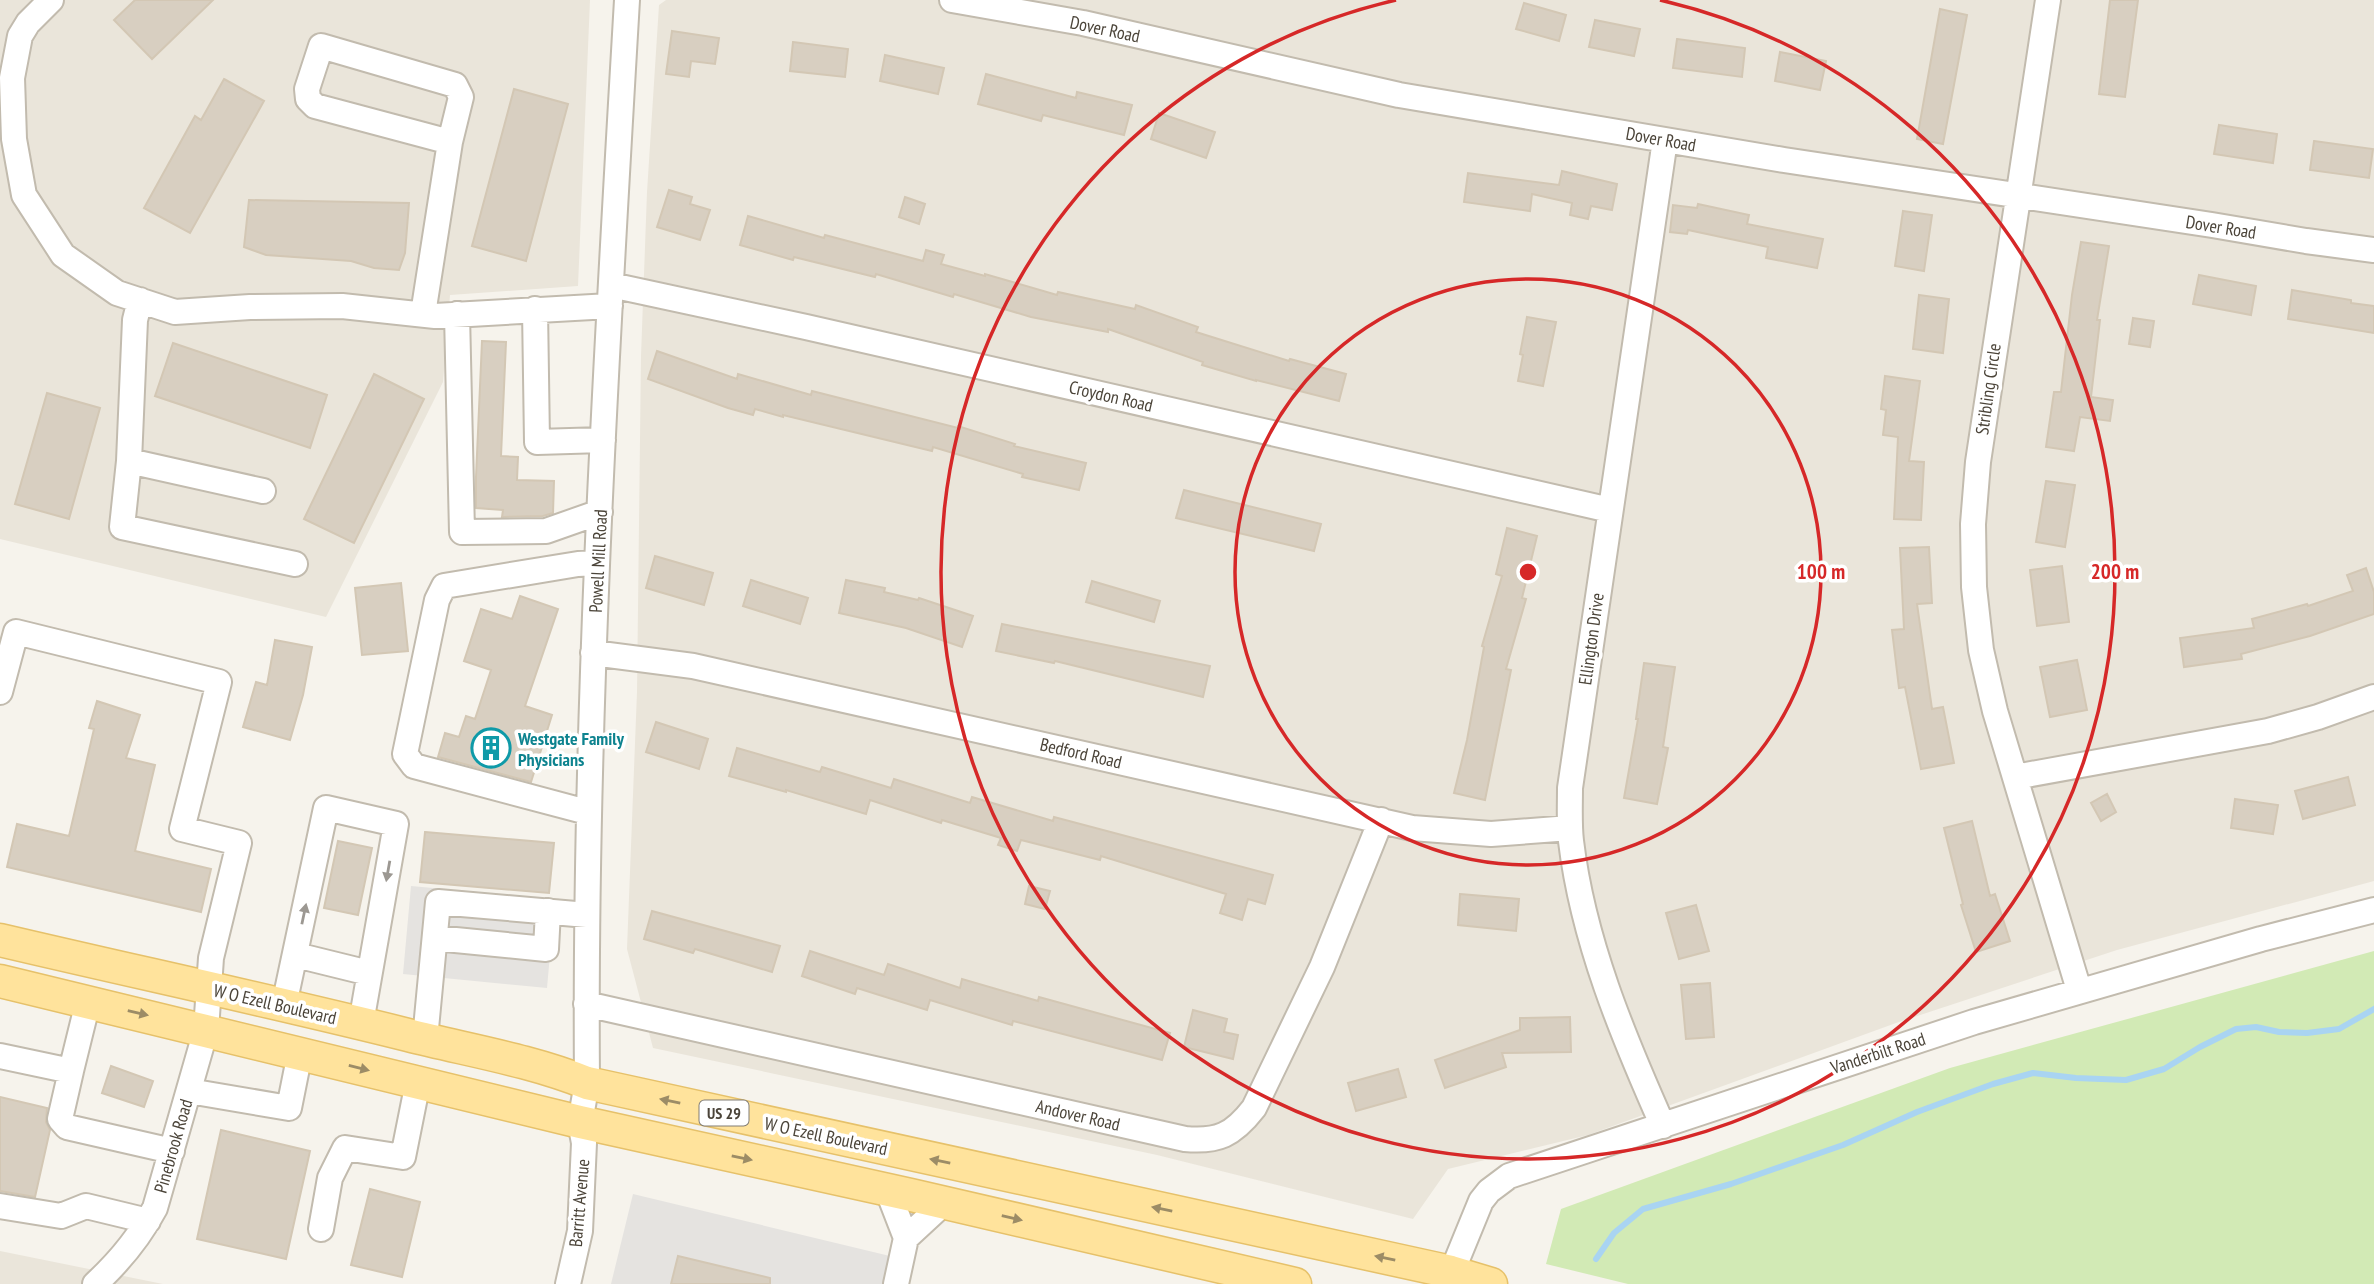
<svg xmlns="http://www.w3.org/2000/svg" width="2374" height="1284" font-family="'PT Sans Narrow',sans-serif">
	<rect width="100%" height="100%" fill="#f6f3ec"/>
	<path fill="#eae5da" d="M0 0H590L578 286 450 295 443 382 326 617 0 539Z
		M666 0H2374V881L2117 950 1896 1023 1588 1135 1448 1169 1413 1219 1157 1155 653 1048 627 949 637 692 641 356 647 192 659 5Z
		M0 1251 163 1284H0Z"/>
	<path fill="#d2eab5" d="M2374 951V1284H1628L1546 1264 1561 1209 1950 1068Z"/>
	<path fill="#e5e3e0" d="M411 886 555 899 547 988 403 974Z
		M633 1194 894 1257 888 1284H611Z"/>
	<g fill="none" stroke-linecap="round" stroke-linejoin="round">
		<path stroke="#a9d4f2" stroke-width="6" d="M1596 1259 1614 1233 1643 1209 1731 1184 1843 1145 1917 1112 1993 1084 2033 1073 2076 1078 2126 1080 2164 1069 2200 1047 2236 1029 2256 1027 2279 1032 2307 1033 2339 1029 2374 1009"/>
	</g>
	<path fill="#d8cfc1" stroke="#d3c7b4" stroke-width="2" d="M135 0H213L152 59 114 20Z
		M2110 0H2138L2125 97 2099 94Z
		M1524 3 1566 15 1559 41 1516 29Z
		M1940 9 1967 15 1943 144 1917 139Z
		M1595 20 1640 29 1634 56 1589 47Z
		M672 31 719 38 715 64 691 61 689 77 666 74Z
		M1677 39 1745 48 1742 77 1673 68Z
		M793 42 848 49 845 77 790 71Z
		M1780 52 1826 61 1820 90 1775 81Z
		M885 55 944 68 938 94 880 81Z
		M986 74 1076 98 1077 92 1132 105 1124 135 1043 115 1041 121 978 104Z
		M224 79 264 101 190 233 144 208 195 116 201 120Z
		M514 89 568 104 526 261 472 246Z
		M1159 113 1215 132 1206 158 1151 139Z
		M2219 125 2277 134 2273 163 2214 154Z
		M2314 141 2373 149 2369 178 2310 170Z
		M1562 171 1617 184 1612 210 1591 206 1588 219 1570 215 1572 203 1532 194 1530 211 1464 202 1468 173 1559 185Z
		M669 190 692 197 690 204 710 210 700 240 657 227Z
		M905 197 925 204 919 224 899 217Z
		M249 200 409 203 405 253 399 270 374 268 351 261 266 255 244 247Z
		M1698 204 1749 215 1747 224 1823 239 1817 268 1766 258 1768 247 1688 230 1687 234 1670 232 1673 205 1697 208Z
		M1903 211 1932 215 1924 271 1895 266Z
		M748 216 824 238 825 235 923 261 926 250 944 255 941 264 985 276V274L1057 295 1058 292 1135 309 1136 305 1198 327 1196 332 1289 361 1290 359 1346 374 1339 401 1256 380V381L1202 365 1203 362 1108 329V332L1031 317 954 294 953 297 876 274 875 277 794 257 793 260 740 245Z
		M2081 242 2109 246 2097 320H2100L2091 397 2113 400 2110 421 2080 417 2074 451 2046 447 2054 392H2061L2072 295Z
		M2199 275 2256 286 2251 315 2193 304Z
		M2292 290 2351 300V303L2374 306V333L2288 319Z
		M1919 295 1949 299 1943 353 1913 349Z
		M1527 317 1556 322 1543 386 1518 381 1523 355 1520 354Z
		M2133 318 2154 321 2150 347 2129 344Z
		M482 341 506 342 501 456 518 457 517 480 554 481 553 513 543 516 502 517 503 510 476 508V477Z
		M173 343 327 395 310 448 155 396Z
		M657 351 737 379 738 374 811 395 812 391 958 428V426L1015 444 1014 446 1086 463 1079 490 1022 477 1023 474 933 447 932 451 783 415V417L755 409 753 415 728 408 648 379Z
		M374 374 424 399 354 543 304 519Z
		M1885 376 1920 381 1909 461 1924 462 1921 520 1894 519 1898 437 1883 435 1886 410 1881 409Z
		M47 393 100 408 69 519 15 504Z
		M2046 481 2075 485 2065 547 2036 542Z
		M1184 490 1321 524 1314 551 1176 518Z
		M1507 528 1537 536 1522 598 1526 599 1506 669 1511 670 1485 800 1454 793 1467 740 1484 647 1482 646 1502 576 1496 574Z
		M1929 547 1932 603 1917 604 1932 709 1943 707 1954 763 1921 769 1905 687 1899 688 1892 630 1904 629 1900 548Z
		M655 556 713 573 704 605 646 588Z
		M2062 566 2069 622 2037 626 2030 570Z
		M2366 568 2374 592V614L2310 636 2241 654 2242 659 2184 667 2180 638 2254 628 2252 619 2307 604 2308 606 2353 591 2347 575Z
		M751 580 808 598 800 624 743 606Z
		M846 580 885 588 884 592 918 600 919 598 973 616 962 647 906 628 839 613Z
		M1092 581 1160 601 1154 622 1086 602Z
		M401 583 408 651 362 655 355 588Z
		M520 596 558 609 525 706 552 715 531 782 438 757 445 733 459 737 466 716 475 719 491 670 464 661 481 609 512 619Z
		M1002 624 1210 666 1203 697 1055 661 1054 663 996 651Z
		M275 640 312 647 303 695 290 740 243 727 256 682 267 685Z
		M2077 660 2087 710 2050 717 2040 667Z
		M1644 663 1675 667 1663 747 1668 748 1657 804 1624 798 1638 719H1636Z
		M97 701 140 715 126 758 155 765 135 851 211 869 201 912 7 867 17 824 69 836 94 729 89 728Z
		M656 722 708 739 699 769 646 752Z
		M737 748 820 772 822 767 891 788 894 779 970 803 972 797 1053 821 1054 817 1273 875 1265 904 1248 899 1242 920 1220 913 1226 894 1101 856 1100 860 1021 840 1017 851 998 845 1001 838 942 820 941 823 870 800 866 814 786 790V792L729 776Z
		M2348 777 2355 805 2303 819 2295 791Z
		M2107 794 2116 812 2101 821 2091 803Z
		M2235 799 2278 805 2273 834 2231 828Z
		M1972 821 1990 896 1995 894 2010 941 1976 952 1961 905 1963 904 1944 828Z
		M425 832 554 843 549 893 420 882Z
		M338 841 372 848 358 915 324 908Z
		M1029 886 1050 891 1045 909 1025 904Z
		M1460 894 1519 899 1516 931 1458 925Z
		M1696 905 1709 951 1679 959 1666 913Z
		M652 911 780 946 772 972 695 949 693 953 644 939Z
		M810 951 884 975 888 964 960 988 962 979 1038 1001 1039 997 1170 1033 1162 1060 1013 1021 1012 1025 930 1000 927 1010 857 988 855 994 802 976Z
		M1710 983 1714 1037 1686 1039 1681 985Z
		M1193 1010 1227 1019 1224 1032 1238 1035 1233 1059 1184 1047Z
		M1570 1017 1571 1052 1502 1053 1506 1067 1445 1088 1435 1060 1520 1030V1018Z
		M111 1066 153 1081 144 1107 102 1093Z
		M1398 1069 1406 1097 1356 1111 1348 1083Z
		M0 1097 47 1108 46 1122 50 1130 35 1197 0 1191Z
		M221 1130 310 1151 286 1259 197 1239Z
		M370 1189 420 1202 402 1277 351 1265Z
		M678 1256 770 1278V1284H671Z"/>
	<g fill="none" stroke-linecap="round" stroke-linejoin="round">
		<g stroke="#c2bbae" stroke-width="28">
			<path id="minor" d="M51 0 28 23 20 36 12 78 14 139 24 195 63 255 117 293 175 312 250 307 342 306 435 316 610 306
				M952 0 1083 23 1399 95 1784 160 2212 225 2306 241 2374 250
				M2048 0 1978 462 1973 524 1974 587 1981 650 1995 711 2079 990
				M611 285 806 327 1610 510
				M140 300 135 320 129 461 122 527 295 564
				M535 309 537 442 603 440
				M423 314 450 142 461 97 455 85 321 46 307 89 308 99 315 106 450 142
				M457 314 462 532 546 531 600 512
				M129 461 263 491
				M593 653 693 666 1412 828 1491 834 1570 828
				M0 692 16 632 219 682 182 829 239 843 211 958 206 1030 155 1208C139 1238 120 1261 95 1284
				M2015 777 2268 731 2318 717 2374 697
				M587 812 414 766 405 754 437 600 444 586 578 564 597 563
				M435 938 546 949 548 911
				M296 955 369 973
				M586 1004 1185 1139C1218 1142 1233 1135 1254 1108L1322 967 1381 820
				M284 1005 326 808 396 824 361 1023
				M425 1039 438 902 587 915
				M0 1056 71 1071 88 1002
				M71 1071 60 1119 67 1127 172 1151
				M189 1091 289 1108 300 1053
				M1663 1126C1623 1036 1583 941 1571 841 1569 824 1570 805 1570 788L1665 140
				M887 1189 906 1238 945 1202
				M0 1206 61 1216 86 1206 148 1221
				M321 1229 330 1178 345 1148 403 1157 418 1082
				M568 1284 580 1231 584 1143 580 1122 587 1083C584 722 606 361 627 0
				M896 1284 906 1238
				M1447 1284 1481 1201 1489 1191 1509 1176 1974 1022 2261 939 2374 910"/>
		</g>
		<g stroke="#e6c16a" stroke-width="35">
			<path id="major" d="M0 940C136 972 272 1001 408 1035 467 1050 530 1060 587 1083L1451 1272 1491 1284
				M0 981 580 1122 911 1195 1295 1284"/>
		</g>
		<use href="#minor" stroke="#fff" stroke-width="24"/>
		<use href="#major" stroke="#ffe39c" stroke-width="32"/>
	</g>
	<defs><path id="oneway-solid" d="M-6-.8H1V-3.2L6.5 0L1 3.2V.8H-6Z" transform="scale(1.75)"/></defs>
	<g fill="#9c9892">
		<use href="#oneway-solid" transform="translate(388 871) rotate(100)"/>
		<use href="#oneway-solid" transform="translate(304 914) rotate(-78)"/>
	</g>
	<g fill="#9c8c66">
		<use href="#oneway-solid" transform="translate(138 1013) rotate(13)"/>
		<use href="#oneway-solid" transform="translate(359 1068) rotate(14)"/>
		<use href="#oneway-solid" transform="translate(670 1101) rotate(-168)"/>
		<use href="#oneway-solid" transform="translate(742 1158) rotate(12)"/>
		<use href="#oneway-solid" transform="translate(940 1161) rotate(-168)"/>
		<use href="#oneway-solid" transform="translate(1162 1209) rotate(-168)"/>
		<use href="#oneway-solid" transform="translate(1012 1218) rotate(13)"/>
		<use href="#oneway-solid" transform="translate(1385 1258) rotate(-168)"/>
	</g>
	<g fill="none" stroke="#d62828" stroke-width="3.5">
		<circle cx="1528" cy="572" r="293"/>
		<path d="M1660 0A587 587 0 1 1 1396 0"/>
	</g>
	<defs>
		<g id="building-ring" transform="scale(2.0125)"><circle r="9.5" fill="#fff" stroke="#0f9aa8" stroke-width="1.5"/><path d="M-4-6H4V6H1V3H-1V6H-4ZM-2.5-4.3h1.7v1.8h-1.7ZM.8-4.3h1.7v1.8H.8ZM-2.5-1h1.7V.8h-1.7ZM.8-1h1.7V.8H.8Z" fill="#0f9aa8"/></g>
	</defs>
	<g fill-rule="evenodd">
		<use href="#building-ring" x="491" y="748"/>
	</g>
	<g text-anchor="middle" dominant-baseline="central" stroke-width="7" stroke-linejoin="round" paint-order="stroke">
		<rect fill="#fff" stroke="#817c74" stroke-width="2" x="699.5" y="1100.5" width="49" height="25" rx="5"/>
		<g font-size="16" font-weight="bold" fill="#4b4439">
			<text x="724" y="1113">US 29</text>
		</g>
		<g font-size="18" fill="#4b4439" stroke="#fff">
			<text transform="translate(1105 29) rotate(12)">Dover Road</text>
			<text transform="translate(1661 139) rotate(10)">Dover Road</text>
			<text transform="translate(2221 227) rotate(9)">Dover Road</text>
			<text transform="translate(1988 389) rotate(-82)">Stribling Circle</text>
			<text transform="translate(1111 396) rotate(13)">Croydon Road</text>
			<text transform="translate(598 561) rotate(-87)">Powell Mill Road</text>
			<text transform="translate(1591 639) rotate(-82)">Ellington Drive</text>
			<text transform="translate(1081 753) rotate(13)">Bedford Road</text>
			<text transform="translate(275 1004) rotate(13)">W O Ezell Boulevard</text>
			<text transform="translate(1878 1053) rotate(-18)">Vanderbilt Road</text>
			<text transform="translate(1078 1115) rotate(13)">Andover Road</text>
			<text transform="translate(826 1136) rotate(12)">W O Ezell Boulevard</text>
			<text transform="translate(173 1146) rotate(-74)">Pinebrook Road</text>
			<text transform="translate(579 1203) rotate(-85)">Barritt Avenue</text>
		</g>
		<g font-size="18" font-weight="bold" fill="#0d838f" stroke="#fff" text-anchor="start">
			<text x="518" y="738">Westgate Family<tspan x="518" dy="21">Physicians</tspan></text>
		</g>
	</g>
	<circle cx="1528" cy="572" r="10" fill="#d62828" stroke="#fff" stroke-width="3.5"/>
	<g font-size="21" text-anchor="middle" font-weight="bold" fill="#d62828" stroke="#fff" stroke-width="7" stroke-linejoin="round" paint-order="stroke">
		<text x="1821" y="579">100 m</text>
		<text x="2115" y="579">200 m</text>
	</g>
</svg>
